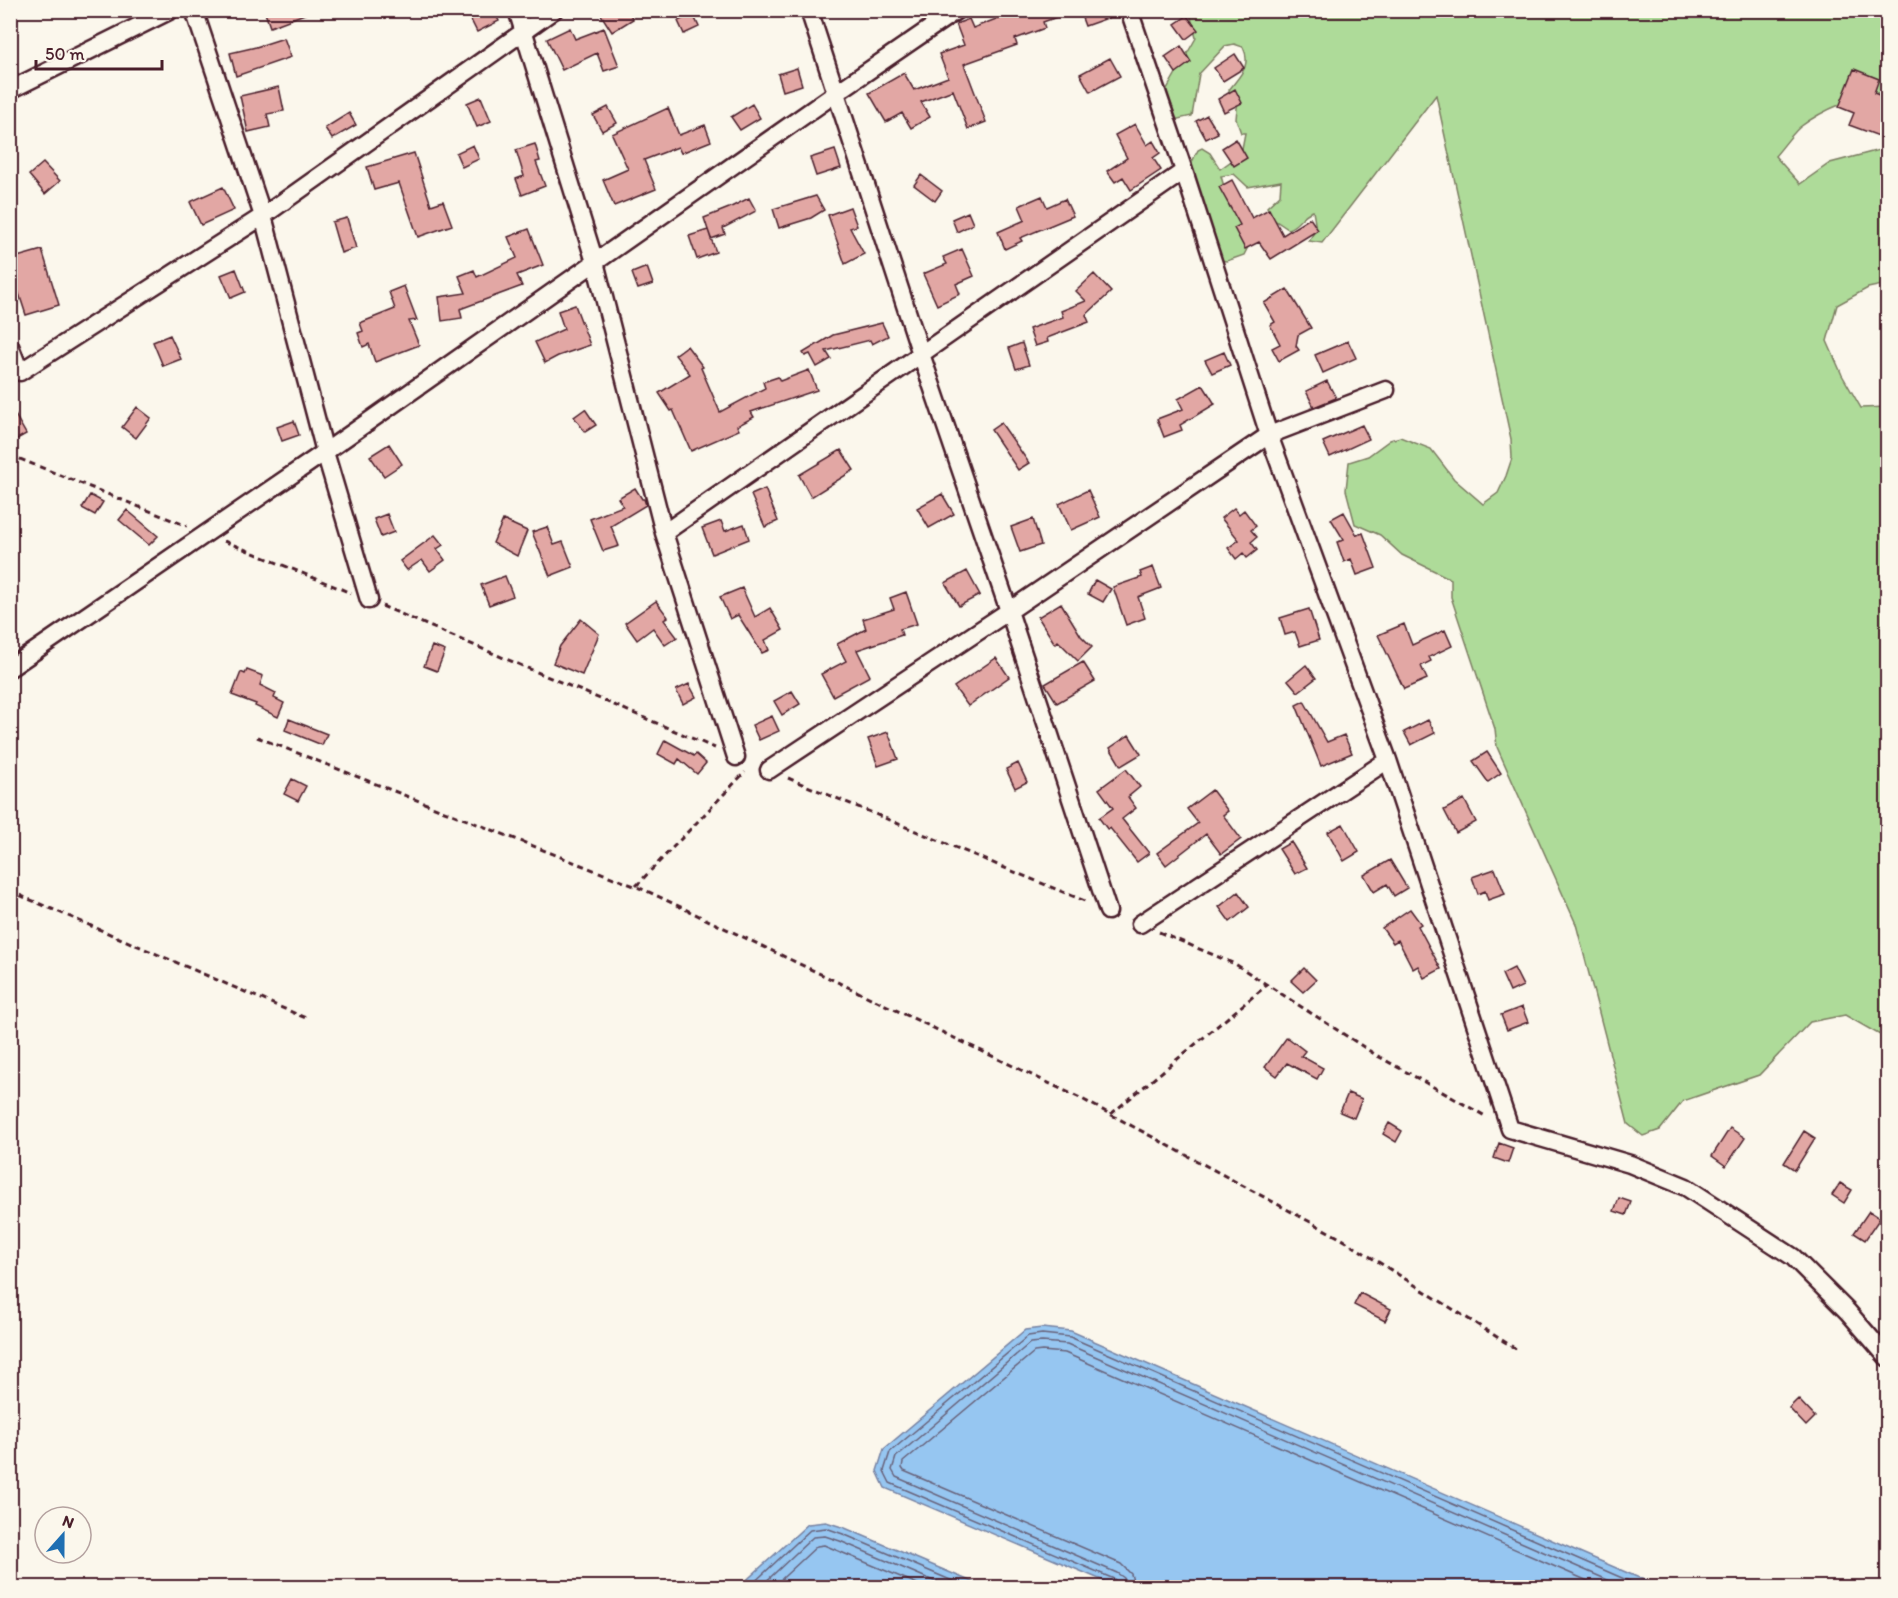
<svg xmlns="http://www.w3.org/2000/svg" width="1898" height="1598" font-family="Itim,sans-serif">
	<rect width="100%" height="100%" fill="#fbf7ec"/>
	<filter id="ink" filterUnits="userSpaceOnUse"><feTurbulence type="fractalNoise" baseFrequency=".0167" numOctaves="2"/><feDisplacementMap in="SourceGraphic" scale="12" xChannelSelector="R" yChannelSelector="G"/><feConvolveMatrix kernelMatrix="1 2 1 2 8 2 1 2 1" color-interpolation-filters="sRGB"/></filter>
	<g filter="url(#ink)">
		<path fill="#aedb99" stroke="#7c7d62" stroke-width="1.5" d="M1186 11H1887V91C1858 96 1825 108 1800 127 1791 135 1783 147 1775 156L1800 184 1830 163 1887 148V284L1868 288 1837 305 1827 341 1842 375 1861 408 1887 407V1039L1845 1015 1810 1022 1759 1075 1683 1101 1660 1130 1643 1136 1628 1124 1576 924 1497 747 1495 729 1451 597V579L1402 555 1380 535 1355 524 1346 490 1349 462 1368 456 1390 440 1400 437 1431 449 1454 479 1483 504 1498 493 1506 476 1512 458 1511 439 1436 95 1322 243 1309 241 1316 229 1313 211C1300 215 1301 224 1288 229L1273 219 1267 207 1280 195 1281 181 1248 187 1234 174 1221 176 1230 208 1237 213 1250 243 1244 255 1227 261 1218 260 1192 171V162L1198 150 1202 148 1210 153 1220 169 1241 154 1245 133H1241L1236 119 1238 98 1230 95 1229 90C1240 75 1252 66 1243 47L1234 44 1225 46 1199 74 1192 116 1174 120 1163 96 1196 38 1190 13Z"/>
		<path fill="#96c6f1" stroke="#7883a2" stroke-width="1.5" d="M1042 1328 1071 1331 1660 1587H1118L885 1488 877 1471 884 1449 1025 1330Z
			M826 1522 845 1528 984 1587H739L808 1524Z"/>
		<g fill="none" stroke-linecap="round" stroke-linejoin="round">
			<path stroke="#68627a" stroke-width="1.5" d="M748 1588 810 1530 826 1528 843 1534 969 1588
				M759 1588 813 1537 825 1536 840 1541 950 1588
				M772 1588 817 1546 824 1545 927 1588
				M1118 1588 1117 1582 1114 1579 890 1483 884 1471 890 1452 1028 1336 1042 1334 1070 1337 1645 1588
				M1126 1588 1124 1578 1117 1573 896 1477 892 1470 896 1457 1030 1343 1042 1342 1067 1344 1626 1588
				M1135 1588 1131 1574 1121 1564 904 1471 902 1468 903 1462 1034 1352 1042 1351 1065 1353 1604 1588"/>
		</g>
		<path fill="#e2a7a4" stroke="#4a1f2b" stroke-width="1.5" d="M264 10H310V12L270 27Z
			M485 10H493L499 21 477 32 470 18Z
			M598 10H627L633 19 612 32Z
			M1019 10H1071V12L1043 22 1045 28 1015 39 1017 45 964 64 986 122 968 129 953 90 921 102 930 117 911 128 902 113 886 122 869 93 904 73 914 90 948 77 939 54 964 45 956 24 969 19 973 28Z
			M1079 10H1119V14L1085 26Z
			M693 14 699 27 684 34 678 21Z
			M1187 16 1198 30 1186 39 1175 24Z
			M570 28 575 39 604 28 619 66 604 71 597 53 562 70 547 39Z
			M284 38 291 57 236 76 230 53 256 47Z
			M1181 46 1191 62 1176 73 1165 57Z
			M1235 54 1244 68 1223 81 1214 68Z
			M1110 58 1120 76 1090 92 1080 74Z
			M797 68 802 85 783 91 778 74Z
			M1854 69 1879 79 1874 93 1887 98V139L1849 125 1854 113 1839 107Z
			M279 87 284 111 267 114 270 127 248 132 240 96Z
			M1235 89 1242 103 1224 112 1218 99Z
			M481 97 491 121 477 127 467 103Z
			M752 104 760 118 740 130 731 117Z
			M608 107 617 123 602 131 593 115Z
			M668 108 679 135 705 125 711 141 681 153 678 147 644 160 656 189 614 206 603 180 628 169 612 134Z
			M349 113 356 125 332 139 325 128Z
			M1207 115 1218 133 1206 139 1196 121Z
			M1135 124 1147 145 1153 141 1160 153 1153 158 1161 170 1131 190 1123 177 1115 182 1107 171 1127 158 1115 135Z
			M1236 139 1247 158 1234 166 1222 148Z
			M535 144 540 161 536 162 545 186 522 195 516 179 524 176 516 150Z
			M473 145 479 159 462 167 456 153Z
			M835 150 841 168 816 176 810 158Z
			M414 153 431 205 443 201 452 225 418 237 399 183 374 190 367 167Z
			M43 163 60 181 45 194 29 175Z
			M921 175 942 191 935 201 914 185Z
			M1232 180 1252 218 1269 209 1283 235 1310 218 1318 230 1271 259 1259 242 1245 249 1234 228 1240 225 1219 187Z
			M223 187 234 210 201 225 190 202Z
			M816 196 824 210 811 218 779 228 773 209Z
			M1042 196 1047 207 1065 199 1073 216 1020 238 1022 241 1005 249 998 232 1025 220 1019 206Z
			M749 198 756 211 723 228 725 234 711 239 704 218 729 208Z
			M850 207 857 226 850 228 864 254 845 264 828 215Z
			M968 212 973 224 957 232 952 219Z
			M347 218 356 248 341 253 332 222Z
			M529 229 543 265 517 275 522 286 460 309 462 318 442 321 439 297 466 293 459 276 474 270 477 277 517 258 508 237Z
			M708 230 716 252 697 259 689 236Z
			M962 249 974 276 956 284 960 294 937 305 923 274 947 264 943 257Z
			M42 250 59 305 26 315 10 266V259Z
			M647 267 653 284 638 289 632 273Z
			M236 269 245 292 231 298 221 275Z
			M1094 274 1111 292 1086 315 1089 322 1047 338 1048 342 1035 346 1029 329 1063 317 1061 311 1086 301 1076 291Z
			M404 286 417 320 409 321 419 345 375 362 369 344 363 347 358 333 363 331 360 323 395 309 389 292Z
			M1287 289 1311 328 1298 335 1296 346 1299 350 1279 361 1272 348 1280 344 1270 325 1275 322 1264 303Z
			M575 305 590 345 558 356 545 363 535 342 564 329 558 311Z
			M882 323 888 336 872 344 870 340 826 351 831 359 817 367 810 354 805 356 803 353 833 335Z
			M170 335 181 359 163 366 153 342Z
			M1348 341 1356 358 1323 373 1315 355Z
			M1022 343 1029 365 1016 369 1009 348Z
			M687 346 703 367 701 368 720 412 765 388 763 382 778 377 780 381 809 370 817 390 751 412 754 417 737 426 739 430 691 451 673 410 671 411 659 393 690 374 675 355Z
			M1224 352 1230 365 1212 373 1205 360Z
			M1327 381 1336 398 1314 407 1306 391Z
			M1203 385 1215 404 1180 425 1182 430 1164 437 1157 419 1183 409 1178 399Z
			M10 406 26 434 10 443Z
			M137 407 151 418 136 438 122 427Z
			M585 409 596 425 585 432 574 417Z
			M294 421 299 435 282 441 277 427Z
			M1001 423 1029 463 1018 470 991 430Z
			M1362 425 1369 439 1330 457 1323 442Z
			M389 444 402 464 384 476 370 456Z
			M841 450 854 470 811 497 799 475Z
			M635 488 642 499H644L646 505 611 526 619 546 603 551 590 519 623 506 618 498Z
			M765 489 778 521 765 527 751 495Z
			M1088 490 1100 517 1071 530 1059 504Z
			M942 494 954 514 929 528 917 508Z
			M90 495 103 502 95 515 82 508Z
			M1234 508 1239 514 1244 510 1256 526 1251 530 1257 537 1251 542 1257 550 1247 558 1243 553 1236 559 1228 548 1239 540 1221 518Z
			M127 510 158 536 149 545 119 520Z
			M1344 512 1357 535 1363 533 1376 568 1357 575 1351 559 1344 562 1337 542 1344 540 1331 519Z
			M387 514 394 532 381 537 374 519Z
			M1033 519 1041 545 1020 552 1011 527Z
			M503 520 527 531 517 556 493 543Z
			M721 521 725 531 744 524 749 539 712 554 702 528Z
			M547 527 554 545 563 542 573 567 550 576 532 532Z
			M435 535 443 545 437 549 445 560 430 571 422 560 407 570 400 561Z
			M1153 567 1161 588 1138 597 1145 618 1126 625 1113 587 1142 577 1140 572Z
			M967 571 980 595 959 606 945 583Z
			M505 576 513 596 489 605 481 585Z
			M1095 580 1111 589 1103 602 1088 594Z
			M742 588 755 617 770 608 783 630 765 640 769 650 762 653 738 615 730 619 720 597Z
			M906 592 917 624 900 629 902 635 857 650 870 676 833 696 821 674 846 661 837 644 866 629 863 619 894 609 890 598Z
			M656 601 668 617 664 620 677 637 665 645 653 628 637 640 625 623Z
			M1061 603 1081 636 1092 647 1078 661 1058 641 1055 644 1038 617Z
			M1309 609 1319 640 1300 646 1295 632 1285 635 1280 618Z
			M581 619 599 634 582 675 553 663 560 646Z
			M1404 624 1412 645 1445 630 1452 646 1429 657 1431 661 1421 666 1427 679 1404 689 1378 635Z
			M432 646 445 651 437 671 424 666Z
			M996 658 1009 677 968 706 954 687Z
			M1083 662 1095 681 1057 703 1045 684Z
			M1306 665 1316 678 1298 692 1288 680Z
			M247 670 263 676 260 685 276 693 274 698 284 703 278 717 255 706 256 704 232 695 241 672 245 674Z
			M689 684 696 697 683 704 676 690Z
			M792 691 800 704 782 715 774 701Z
			M1304 701 1327 742 1344 735 1352 753 1321 766 1296 705Z
			M772 716 779 731 759 740 752 725Z
			M289 719 327 734 322 745 285 730Z
			M1428 720 1435 733 1411 745 1404 732Z
			M888 732 898 759 878 766 868 739Z
			M1129 735 1141 754 1121 766 1110 748Z
			M665 740 694 756 696 754 706 763 697 774 679 759 676 764 658 754Z
			M1487 752 1501 773 1488 782 1473 761Z
			M1018 763 1027 782 1015 788 1006 769Z
			M1126 769 1140 787 1128 797 1136 808 1122 819 1149 853 1137 862 1110 828 1108 830 1099 818 1113 808 1099 789Z
			M292 779 306 786 298 801 284 794Z
			M1212 790 1228 811 1223 815 1241 839 1221 854 1206 834 1166 865 1157 853 1198 823 1187 809Z
			M1464 799 1476 822 1456 833 1444 810Z
			M1343 824 1359 852 1344 861 1328 832Z
			M1291 842 1307 868 1295 874 1279 849Z
			M1390 860 1407 888 1394 896 1387 884 1374 892 1364 875Z
			M1495 869 1505 894 1488 900 1485 891 1478 894 1472 877Z
			M1238 892 1249 907 1230 922 1219 907Z
			M1410 909 1421 924 1418 926 1441 969 1424 978 1418 966 1413 969 1398 940 1393 943 1382 928Z
			M1304 968 1316 980 1303 992 1291 981Z
			M1514 968 1523 986 1510 992 1502 974Z
			M1522 1007 1528 1022 1507 1030 1501 1015Z
			M1287 1037 1305 1051 1301 1056 1323 1068 1317 1079 1287 1063 1277 1076 1265 1067Z
			M1348 1093 1362 1099 1354 1118 1340 1112Z
			M1389 1123 1402 1131 1396 1142 1383 1134Z
			M1730 1128 1745 1138 1726 1166 1712 1156Z
			M1804 1131 1815 1138 1795 1170 1784 1163Z
			M1499 1143 1513 1148 1508 1163 1494 1158Z
			M1840 1183 1852 1190 1844 1203 1832 1195Z
			M1619 1198 1631 1202 1626 1215 1614 1211Z
			M1869 1211 1880 1218 1865 1240 1854 1233Z
			M1360 1293 1391 1309 1385 1321 1354 1305Z
			M1798 1399 1815 1417 1806 1426 1789 1408Z"/>
		<g fill="none" stroke-linecap="round" stroke-linejoin="round">
			<g stroke="#4a1f2b" stroke-width="21">
				<path id="street" d="M194 10 263 216 325 452 369 600
					M517 10 595 262 664 533 736 757
					M809 10 921 354 1009 611 1108 911
					M1129 10 1184 171 1269 435 1388 760 1510 1129 1630 1164 1686 1187 1793 1257 1848 1312 1888 1358
					M10 90 171 10
					M10 346 20 372 263 216 554 10
					M664 533 1184 171
					M10 668 325 452 836 93 957 10
					M769 770 1009 611 1269 435 1386 390
					M1140 924 1388 760"/>
			</g>
			<path stroke="#4a1f2b" stroke-width="3" stroke-dasharray="6 4.5" stroke-linecap="butt" d="M10 455 187 526
				M224 541 351 593
				M382 606 715 748
				M257 737 647 891 1082 1099 1342 1239 1516 1349
				M788 778 1087 902
				M636 886 745 772
				M10 891 308 1019
				M1159 932 1235 964 1376 1055 1487 1117
				M1111 1114 1267 985"/>
			<use href="#street" stroke="#fbf7ec" stroke-width="16"/>
		</g>
	</g>
	<rect width="1898" height="1598" fill="none" stroke="#fbf7ec" stroke-width="36"/>
	<rect x="18" y="18" width="1862" height="1562" fill="none" stroke="#4a1f2b" stroke-width="2" filter="url(#ink)"/>
	<g transform="translate(63 1535) rotate(21)"><circle r="28" fill="#fbf7ec" stroke="#b4a19f" stroke-width="1.5"/>
	<path d="M0-4.5L10 22L0 15L-10 22Z" fill="#1f6fb2"/>
	<text y="-9" font-size="16" font-weight="bold" text-anchor="middle" fill="#4a1f2b">N</text>
	</g>
	<path d="M36 60v9h126v-9" fill="none" stroke="#4a1f2b" stroke-width="3"/>
	<text x="45" y="60" font-size="18" fill="#4a1f2b" stroke="#fbf7ec" stroke-width="4.5" paint-order="stroke">50 m</text>
</svg>
